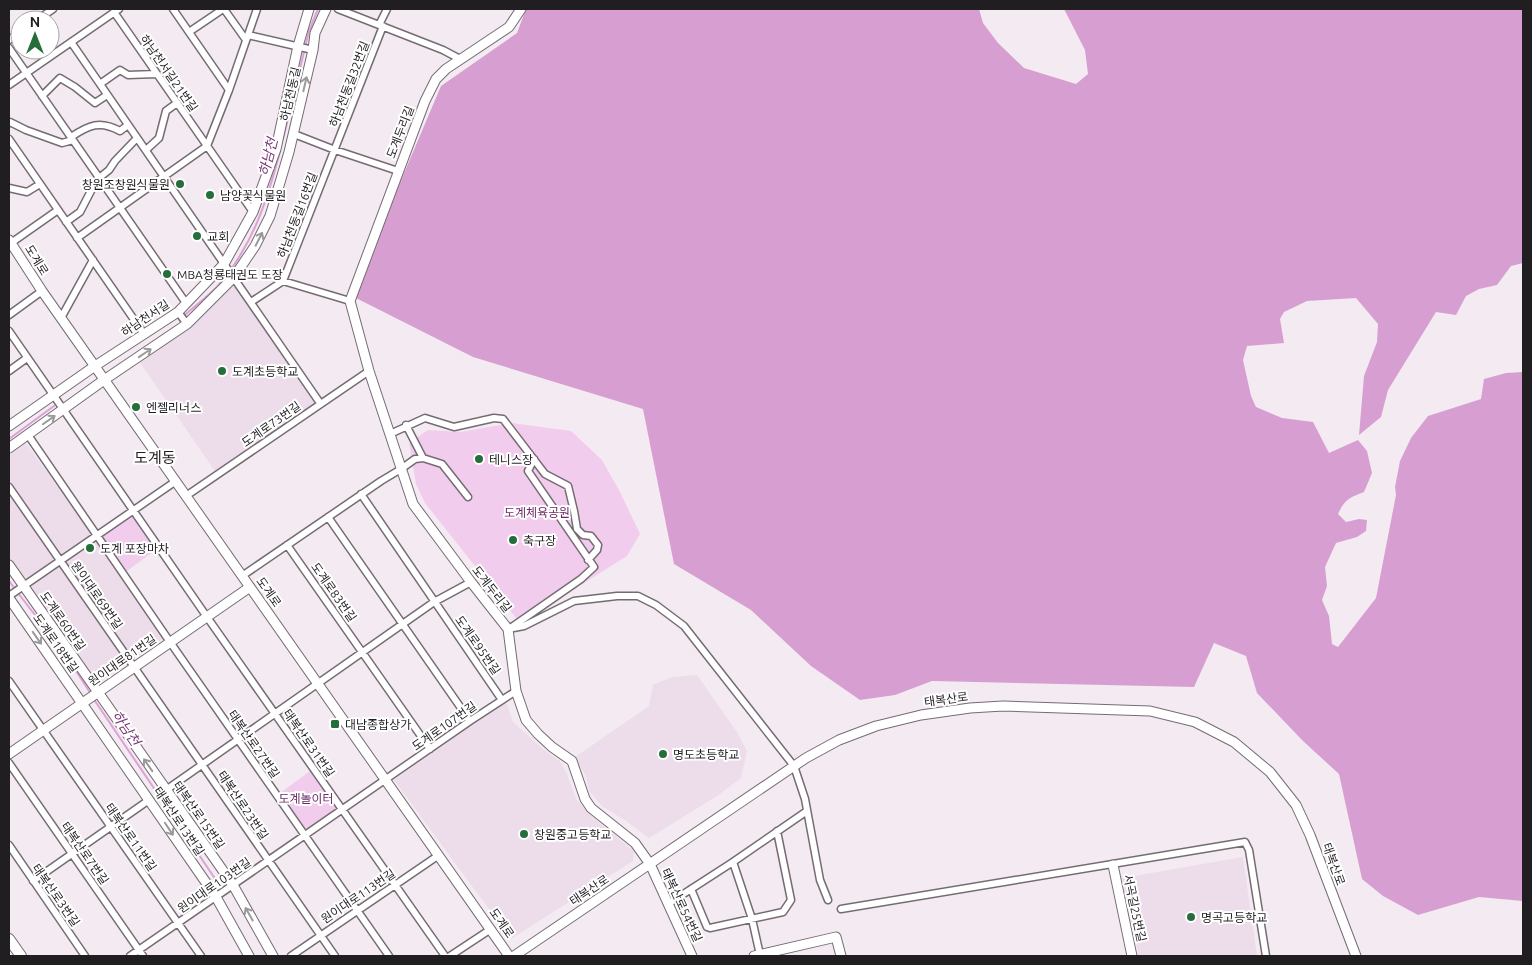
<svg xmlns="http://www.w3.org/2000/svg" width="1532" height="965" font-family="Ubuntu,'Noto Sans KR',sans-serif">
	<rect width="100%" height="100%" fill="#f4eaf2"/>
	<path fill="#edddeb" d="M234 277 320 403 219 477 137 358 187 324Z
		M25 442 94 536 164 638 95 685 9 562V454Z
		M697 675 737 732 747 751 741 778 717 796 649 838 626 821 602 806 589 791 586 776 575 757 649 706 653 685 672 677Z
		M506 701 513 722 543 749 560 761 567 774 576 799 592 817 634 851 633 861 511 939 394 780Z
		M1243 857 1257 956H1139L1122 878Z"/>
	<path fill="#f2cced" d="M512 423 571 431 602 460 620 492 640 534 627 556 520 623 425 503 416 484 409 443 428 430 461 432Z
		M133 515 157 549 124 573 100 539Z
		M310 771 337 808 305 829 279 794Z"/>
	<path fill="#d79fd1" d="M526 9H979L983 23 998 43 1024 68 1076 84 1088 74 1085 50 1064 9H1523V263L1511 266 1497 285 1479 289 1466 296 1456 315 1436 312 1388 390 1381 417 1359 435 1364 376 1377 342 1378 324 1356 298 1307 301 1284 312 1280 319 1284 343 1247 346 1243 360 1251 396 1256 407 1282 418 1313 422 1329 453 1358 440 1367 451 1372 473 1364 492C1349 498 1345 499 1338 514L1346 522 1359 519 1367 520 1366 531 1357 537 1336 543 1325 567 1327 586 1322 600 1329 616 1332 644 1338 647 1376 598 1396 495 1395 487 1400 461 1411 438 1428 416 1481 399 1484 379 1506 373 1523 372V901L1479 897 1418 915 1383 896 1362 879 1339 774 1303 741 1257 693 1246 656 1214 643 1194 687 932 681 895 695 860 700 811 666 751 610 674 564 643 409 473 357 352 296 441 86 517 33Z"/>
	<g fill="none" stroke-linecap="round" stroke-linejoin="round">
		<path stroke="#dba2d5" stroke-width="2" d="M283 139 309 31 318 9
			M185 315C195 306 207 297 217 287 252 247 267 202 280 151
			M9 439 54 406
			M9 581 15 589
			M18 593 65 654 91 694
			M93 698 222 889"/>
		<g stroke="#756c73" stroke-width="9">
			<path id="street" d="M173 9 229 90
				M224 9 246 40
				M338 9 443 50 460 59
				M114 12 253 212
				M37 20 53 9
				M379 25 387 9
				M189 32 223 9
				M248 35 313 50
				M9 40 20 32
				M71 42 320 403
				M9 48 186 303
				M100 84 120 70 128 75 156 74
				M9 85 119 9
				M42 96 60 78 75 87 95 103 107 95
				M9 123 10 122 26 130 62 143 73 140
				M294 134 335 150 398 171
				M71 137C89 125 100 120 120 131L128 125
				M9 139 144 334
				M146 150 159 138 166 111 177 103
				M99 178 109 170 115 161 137 138
				M9 188 27 192 40 184
				M66 222 80 212 93 187 102 181
				M77 238 207 146 229 90 257 9
				M11 243 58 210
				M283 281 350 301
				M251 302 283 281 383 26
				M178 312 187 324
				M9 315 42 291
				M61 318 93 260
				M9 331 207 617 445 956
				M9 371 27 358
				M406 425 423 458
				M390 434 425 418 454 427 494 418 503 419 545 474 568 486 574 511 577 529 583 535 591 536 598 545 597 550 588 560
				M28 435 170 642 389 956
				M9 487 335 956
				M361 494 502 700
				M186 496 369 371
				M328 517 470 721
				M287 545 430 749
				M242 576 381 481 401 469 415 459 423 458 442 464 468 497
				M9 596 176 481
				M508 629 524 626 574 601 617 596H638L656 605 684 626 794 766 805 799 820 880 828 900
				M509 629 581 579 594 567 528 471 534 459
				M9 681 201 956
				M9 763 143 956
				M166 790 434 602 471 582
				M9 845 85 956
				M733 862 807 811
				M33 881 149 800
				M691 889 707 927 710 928 783 912 791 900 777 831
				M668 904 733 862 752 919 760 955
				M841 909 1245 842 1249 850 1266 956
				M130 956 470 721 516 691
				M291 956 439 855
				M450 956 491 929"/>
		</g>
		<g stroke="#756c73" stroke-width="11">
			<path id="secondary" d="M521 9 509 27 446 69 436 79 425 101 350 301 369 371 413 504 471 582 508 629 516 691 526 720 538 734 552 747 572 761 585 799 591 808 635 843 650 864 692 956
				M9 240 42 291 509 956
				M9 426 95 366 178 312 224 264 253 212 276 149 298 46 309 9
				M9 448 104 380 187 324 234 277 255 246 270 216 289 152 313 50 315 33 326 9
				M9 565 233 885 273 956
				M9 598 216 897 249 956
				M9 754 250 587
				M1113 865 1132 956
				M514 956 806 758 839 740 876 726 921 715 970 708 1003 706 1150 711 1195 722 1234 742 1270 772 1296 805 1310 835 1356 956
				M754 956 836 937 841 956"/>
		</g>
		<g stroke="#756c73" stroke-width="12">
			<path id="primary" d="M9 939 21 956"/>
		</g>
		<use href="#street" stroke="#fff" stroke-width="6"/>
		<use href="#secondary" stroke="#fff" stroke-width="9"/>
		<use href="#primary" stroke="#fff" stroke-width="10"/>
	</g>
	<defs><path id="oneway-shaft" d="M-6 0H5M1.5-3L5.5 0L1.5 3" fill="none" stroke-width="1.6" stroke-linecap="round" stroke-linejoin="round" transform="scale(1.25)"/></defs>
	<g stroke="#9b9a9b">
		<use href="#oneway-shaft" transform="translate(305 84) rotate(-77)"/>
		<use href="#oneway-shaft" transform="translate(259 239) rotate(-63)"/>
		<use href="#oneway-shaft" transform="translate(145 353) rotate(-34)"/>
		<use href="#oneway-shaft" transform="translate(49 420) rotate(-35)"/>
		<use href="#oneway-shaft" transform="translate(37 638) rotate(55)"/>
		<use href="#oneway-shaft" transform="translate(148 765) rotate(-125)"/>
		<use href="#oneway-shaft" transform="translate(169 829) rotate(56)"/>
		<use href="#oneway-shaft" transform="translate(249 914) rotate(-120)"/>
	</g>
	<g fill="#256e3b" stroke="#fff" stroke-width="2">
		<circle cx="180" cy="184" r="5"/>
		<circle cx="210" cy="195" r="5"/>
		<circle cx="197" cy="236" r="5"/>
		<circle cx="167" cy="274" r="5"/>
		<circle cx="222" cy="371" r="5"/>
		<circle cx="136" cy="407" r="5"/>
		<circle cx="479" cy="459" r="5"/>
		<circle cx="513" cy="540" r="5"/>
		<circle cx="90" cy="548" r="5"/>
		<rect x="330" y="719" width="10" height="10" rx="2.5"/>
		<circle cx="663" cy="754" r="5"/>
		<circle cx="524" cy="834" r="5"/>
		<circle cx="1191" cy="917" r="5"/>
	</g>
	<g text-anchor="middle" dominant-baseline="central" stroke-width="4" stroke-linejoin="round" paint-order="stroke">
		<g font-size="12" fill="#211e21" stroke="#fff">
			<text transform="translate(169 73) rotate(55)">하남천서길21번길</text>
			<text transform="translate(349 84) rotate(-69)">하남천동길32번길</text>
			<text transform="translate(290 94) rotate(-77)">하남천동길</text>
			<text transform="translate(400 132) rotate(-69)">도계두리길</text>
			<text transform="translate(297 215) rotate(-69)">하남천동길16번길</text>
			<text transform="translate(37 260) rotate(58)">도계로</text>
			<text transform="translate(145 318) rotate(-34)">하남천서길</text>
			<text transform="translate(271 424) rotate(-35)">도계로73번길</text>
			<text transform="translate(492 589) rotate(52)">도계두리길</text>
			<text transform="translate(269 592) rotate(55)">도계로</text>
			<text transform="translate(334 592) rotate(55)">도계로83번길</text>
			<text transform="translate(97 595) rotate(55)">원이대로69번길</text>
			<text transform="translate(63 621) rotate(55)">도계로60번길</text>
			<text transform="translate(56 643) rotate(55)">도계로18번길</text>
			<text transform="translate(478 645) rotate(55)">도계로95번길</text>
			<text transform="translate(122 660) rotate(-35)">원이대로81번길</text>
			<text transform="translate(946 699) rotate(-8)">태복산로</text>
			<text transform="translate(444 726) rotate(-35)">도계로107번길</text>
			<text transform="translate(309 743) rotate(55)">태복산로31번길</text>
			<text transform="translate(254 744) rotate(55)">태복산로27번길</text>
			<text transform="translate(243 805) rotate(56)">태복산로23번길</text>
			<text transform="translate(199 815) rotate(55)">태복산로15번길</text>
			<text transform="translate(179 821) rotate(56)">태복산로13번길</text>
			<text transform="translate(131 837) rotate(55)">태복산로11번길</text>
			<text transform="translate(85 853) rotate(55)">태복산로7번길</text>
			<text transform="translate(1334 864) rotate(70)">태복산로</text>
			<text transform="translate(214 885) rotate(-35)">원이대로103번길</text>
			<text transform="translate(589 890) rotate(-34)">태복산로</text>
			<text transform="translate(56 895) rotate(55)">태복산로3번길</text>
			<text transform="translate(358 896) rotate(-34)">원이대로113번길</text>
			<text transform="translate(682 905) rotate(65)">태복산로54번길</text>
			<text transform="translate(1135 908) rotate(78)">서곡길25번길</text>
			<text transform="translate(502 923) rotate(55)">도계로</text>
		</g>
		<g font-size="12" fill="#211e21" stroke="#fff" text-anchor="start">
			<text x="170" y="184" text-anchor="end">창원조창원식물원</text>
			<text x="220" y="195">남양꽃식물원</text>
			<text x="207" y="236">교회</text>
			<text x="177" y="274">MBA청룡태권도 도장</text>
			<text x="232" y="371">도계초등학교</text>
			<text x="146" y="407">엔젤리너스</text>
			<text x="489" y="459">테니스장</text>
			<text x="523" y="540">축구장</text>
			<text x="100" y="548">도계 포장마차</text>
			<text x="345" y="724">대남종합상가</text>
			<text x="673" y="754">명도초등학교</text>
			<text x="534" y="834">창원중고등학교</text>
			<text x="1201" y="917">명곡고등학교</text>
		</g>
		<g font-size="12" fill="#6c2a67" stroke="#fff">
			<text x="537" y="512">도계체육공원</text>
			<text x="306" y="798">도계놀이터</text>
		</g>
		<g font-size="14" font-style="italic" fill="#7a3775" stroke="#fff">
			<text transform="translate(268 157) rotate(-76)">하남천</text>
			<text transform="translate(126 728) rotate(56)">하남천</text>
		</g>
		<g font-size="15" fill="#211e21" stroke="#fff">
			<text x="155" y="457">도계동</text>
		</g>
	</g>
	<rect width="1532" height="965" fill="none" stroke="#211e21" stroke-width="20"/>
	<g transform="translate(35 35)"><circle r="24" fill="#ffffff" stroke="#a6a5a6"/>
	<path d="M0-4L9 19L0 12L-9 19Z" fill="#256e3b"/>
	<text y="-8" font-size="14" font-weight="bold" text-anchor="middle" fill="#211e21">N</text>
	</g>
</svg>
